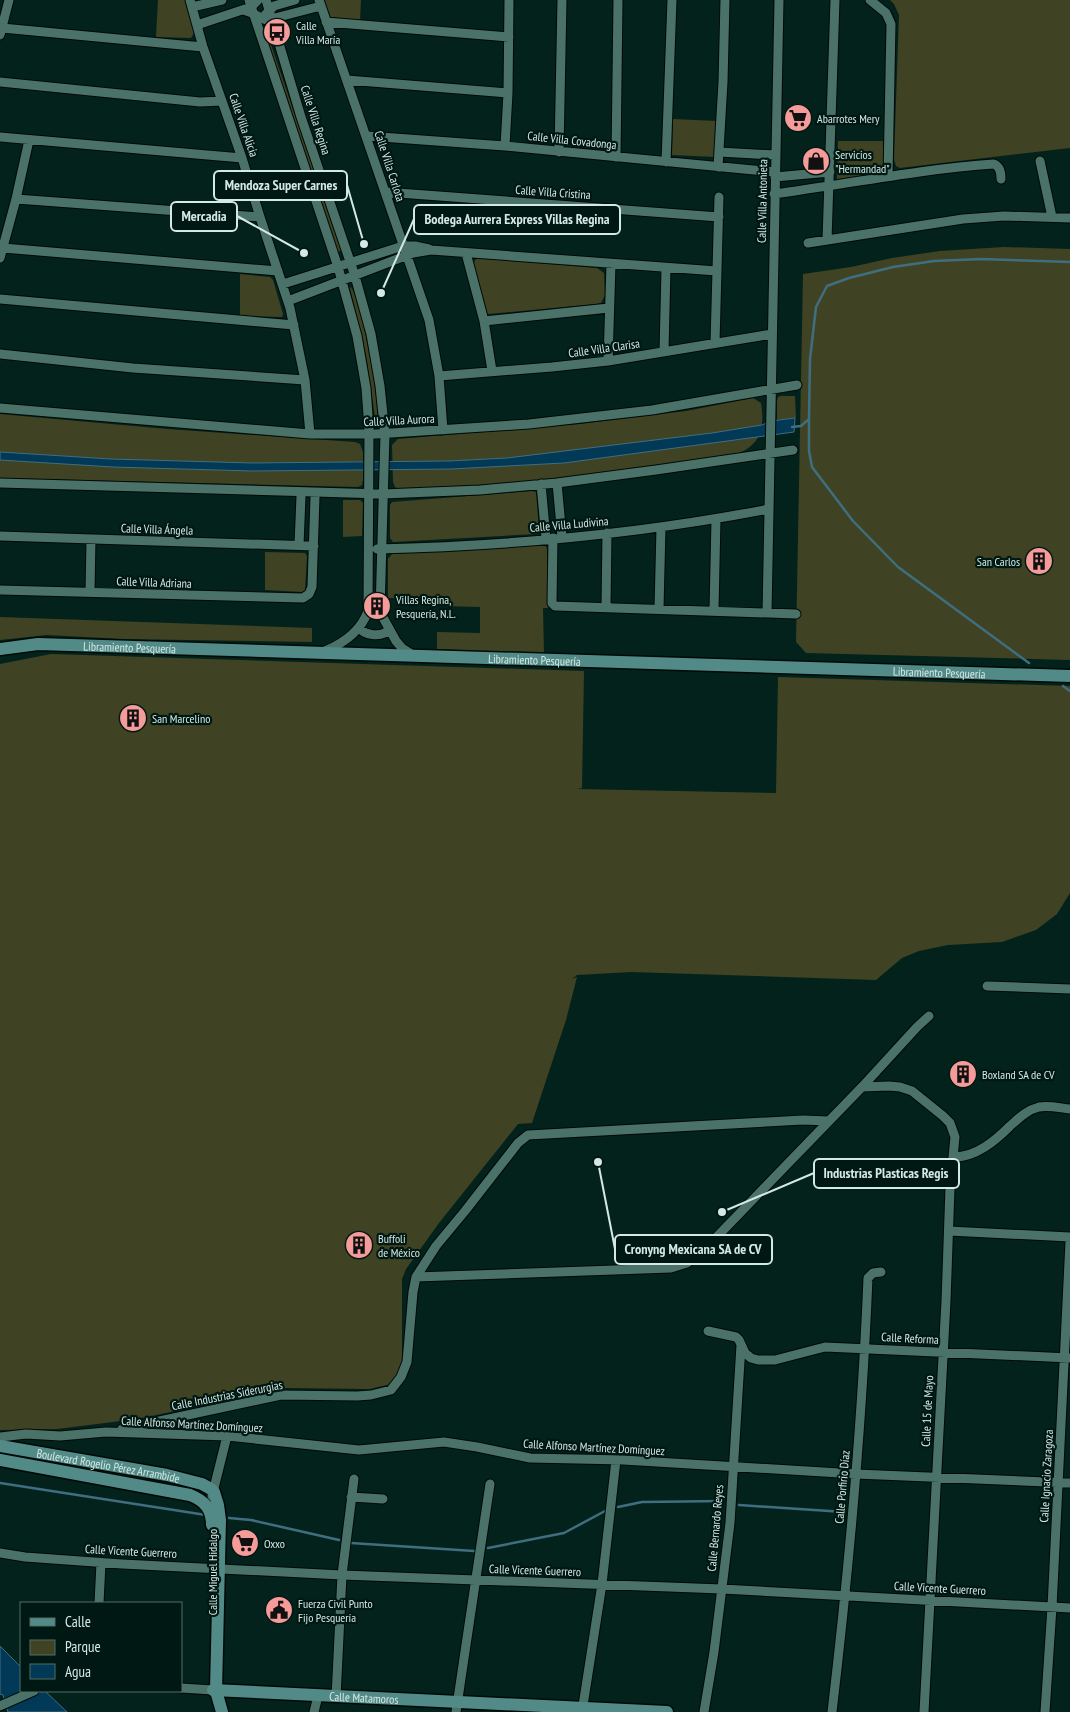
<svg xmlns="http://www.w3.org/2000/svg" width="1070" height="1712" font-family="'PT Sans Narrow',sans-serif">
	<rect width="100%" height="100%" fill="#04221c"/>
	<path fill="#3f4324" d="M158 0H186L194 33 191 38 156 37Z
		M324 0H361L360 21 330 17Z
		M890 0H1070V148L900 168 896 166 894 159 899 15 894 4Z
		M267 38 269 39 341 250 339 252 337 251Z
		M673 119 717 121 716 157 672 155Z
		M838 141H883V173L837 179Z
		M1004 247 1070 249V660L806 653 796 642 803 274 851 267 892 258 940 251Z
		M479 258 597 268 604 273 605 295 601 303 596 304 488 314 486 313 474 263 475 260Z
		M240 274 270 277 273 280 283 314 282 317 240 316Z
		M351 287C362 304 381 405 377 425L376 424 366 355 350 288Z
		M781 396H795L796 418 777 420V400L778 397Z
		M753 398 761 403C765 427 761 446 736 454L597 475 496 484 399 489 395 487 393 482 392 445 398 439 580 424 686 411Z
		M0 414 167 429 355 442 360 444 363 452V480L362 485 358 487 0 478Z
		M532 491 536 492 539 529 535 534 393 542 390 538V505L392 502Z
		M343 500H360L363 503 362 536 343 537Z
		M543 543 547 548 548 608H543L544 654 437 649V632L480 633V607L403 605 402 598H388V559L392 554Z
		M265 552 305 553 307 556 305 590 302 592 265 590Z
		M0 617 312 628V642L123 639 47 635 0 640Z
		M51 654 584 671 582 788 577 789 776 793 778 677 1070 686V893L1057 914 1036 930 1002 942 948 945 919 951 902 958 876 980 631 972 577 975 572 979 577 977 566 1020 532 1123 518 1124 439 1223 406 1269 402 1279V1363L397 1379 391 1384 370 1389 286 1388 137 1419 57 1429 0 1430V664Z
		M26 1457 150 1477 183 1485 150 1478 136 1480 39 1462Z"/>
	<path fill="#013957" stroke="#406e81" d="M795 418 794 432 564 463 451 469 252 471 113 467 0 460V452L111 459 252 463 449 461 507 458 712 433 762 425 771 421Z
		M0 1646 21 1667V1691H45L67 1712H8L3 1695 0 1694Z"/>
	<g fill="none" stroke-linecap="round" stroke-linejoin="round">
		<path stroke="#406e81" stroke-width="2.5" d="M809 419V451L812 467 853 521 898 567 1029 663
			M792 427 801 426 809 419 810 359 816 307 827 286 849 278 893 267 934 261 981 259 1070 262
			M1063 686 1070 691
			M0 1483 206 1515
			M739 1505 844 1512
			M618 1507 642 1502 722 1501
			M229 1518 251 1520 339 1540
			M351 1543 474 1551
			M488 1548 564 1533 605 1511"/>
		<g stroke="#000a07" stroke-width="11">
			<path id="street" d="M190 0 203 47 242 158 260 217 290 308 305 380 310 434
				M249 0 338 267 357 336 366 388 369 429 368 611C361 631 344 643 325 651
				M266 0 301 117 355 276 371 334 380 386 385 434 380 612 396 641 402 648 413 655
				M319 0 429 320 439 376 443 430
				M870 0 886 13 891 24 888 176
				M192 7 222 0
				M242 10C252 11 258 18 267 20L321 6
				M265 15 274 6 295 0
				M326 22 509 37
				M197 25 251 7 258 0
				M2 28 203 47
				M0 35 9 0
				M347 80 508 93
				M0 82 200 102 222 101
				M367 136 505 146 775 172
				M0 137 242 158
				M505 146 508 93 509 0
				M559 152 562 0
				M719 152 775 155
				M616 157 618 0
				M1040 161 1052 217
				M666 162 672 0
				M718 167 723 82 725 0
				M775 177 830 172
				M385 192 719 217
				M774 194C848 184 920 169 994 164 1000 167 1001 172 1001 179
				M16 199 260 217
				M827 240 835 0
				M808 243 963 219 1004 216 1070 218
				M3 248 278 271
				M466 253 484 321 492 371
				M0 258 16 199 29 140
				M283 284 403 246H415L429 249
				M0 299 294 325
				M288 301 413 253 431 250 717 271
				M484 321 609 308
				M715 343 719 197
				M664 352 666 268
				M0 354 133 368 305 380
				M608 361 611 264
				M439 376 552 367 608 361 772 334
				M0 408 310 434H376L529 424 652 410 797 385
				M0 483 383 494 480 490 557 483 656 470 793 450
				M557 483 562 537
				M541 484 546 539
				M0 536 314 546
				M553 538 552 603 555 606 796 614
				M299 545 301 496
				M377 549C508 546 640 534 769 509
				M0 590 303 598 309 594 312 587 315 497
				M90 592 91 539
				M606 607 607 533
				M659 609 661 527
				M714 610 716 519
				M767 613 779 0
				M359 627C364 636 383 638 389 629
				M987 986 1070 989
				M862 1087 889 1086 900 1087 912 1091 943 1116 950 1123 955 1137 950 1188 946 1301 924 1712
				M954 1157C976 1157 995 1141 1010 1126 1019 1118 1027 1110 1039 1107 1049 1105 1060 1108 1070 1109
				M949 1231 1070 1237
				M416 1277 671 1268 687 1263 704 1250 862 1087 917 1027 929 1016
				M708 1331 736 1337 739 1340 745 1353 751 1358 758 1360H775L825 1347 1070 1358
				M122 1429 281 1395 357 1396 371 1395 391 1390 401 1377 407 1362 413 1292 416 1277 436 1246 465 1211 518 1143 528 1135 803 1120 829 1121
				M0 1437 26 1434 60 1436 106 1432 227 1436 359 1450 444 1442 477 1447 530 1458 623 1460 856 1474 1070 1483
				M212 1496 227 1436
				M351 1497 383 1499
				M0 1553 25 1557 122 1564 342 1575 722 1589 1070 1608
				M99 1603 101 1563
				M181 1688 213 1690
				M336 1697 342 1575 354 1479
				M0 1706 34 1691
				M314 1712 318 1696
				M456 1712 490 1484
				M582 1712 602 1584 616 1460
				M704 1712 714 1652 730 1523 741 1345
				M832 1712C849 1568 862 1423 868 1278L873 1273 881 1272
				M1045 1712 1052 1607 1070 1242"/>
		</g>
		<g stroke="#000a07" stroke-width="15">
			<g id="secondary">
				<path id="s1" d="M0 649 38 644 1070 676"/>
				<path id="s2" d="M0 1446 167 1475 202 1484 211 1489 214 1492 218 1505 220 1520 216 1691 222 1712"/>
				<path d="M0 1460 190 1495C205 1501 212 1509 212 1525"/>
				<path id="s3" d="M213 1690 667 1712"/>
			</g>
		</g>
		<use href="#street" stroke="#4b7269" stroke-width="9"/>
		<use href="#secondary" stroke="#528a88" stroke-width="12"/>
	</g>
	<defs>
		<g id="bus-disc" transform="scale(1.4375)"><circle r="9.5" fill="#f59b99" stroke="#001813"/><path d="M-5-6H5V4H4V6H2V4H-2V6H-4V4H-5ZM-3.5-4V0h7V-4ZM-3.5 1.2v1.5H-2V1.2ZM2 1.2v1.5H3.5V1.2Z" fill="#111"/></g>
		<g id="supermarket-disc" transform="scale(1.4375)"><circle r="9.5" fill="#f59b99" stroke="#001813"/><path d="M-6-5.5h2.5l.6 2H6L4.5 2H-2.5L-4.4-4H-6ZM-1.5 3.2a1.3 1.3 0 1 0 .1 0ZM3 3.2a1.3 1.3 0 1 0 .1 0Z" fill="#111"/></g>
		<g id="shop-disc" transform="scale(1.4375)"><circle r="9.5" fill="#f59b99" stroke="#001813"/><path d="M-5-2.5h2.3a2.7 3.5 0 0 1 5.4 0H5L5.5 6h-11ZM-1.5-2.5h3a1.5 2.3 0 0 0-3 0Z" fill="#111"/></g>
		<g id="building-disc" transform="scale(1.4375)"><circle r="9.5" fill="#f59b99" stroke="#001813"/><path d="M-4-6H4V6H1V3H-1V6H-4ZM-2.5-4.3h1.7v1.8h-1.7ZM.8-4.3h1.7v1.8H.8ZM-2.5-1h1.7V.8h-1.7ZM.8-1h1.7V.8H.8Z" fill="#111"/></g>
		<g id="civic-disc" transform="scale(1.4375)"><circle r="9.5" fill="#f59b99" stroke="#001813"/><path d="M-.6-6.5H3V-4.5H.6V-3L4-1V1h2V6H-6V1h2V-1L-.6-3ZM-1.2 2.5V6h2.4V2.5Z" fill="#111"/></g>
	</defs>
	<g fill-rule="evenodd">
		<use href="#bus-disc" x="277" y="32"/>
		<use href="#supermarket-disc" x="798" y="118"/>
		<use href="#shop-disc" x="816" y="161"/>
		<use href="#building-disc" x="1039" y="561"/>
		<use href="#building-disc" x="377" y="606"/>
		<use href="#building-disc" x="133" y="718"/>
		<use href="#building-disc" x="963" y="1074"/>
		<use href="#building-disc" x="359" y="1245"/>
		<use href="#supermarket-disc" x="245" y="1543"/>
		<use href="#civic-disc" x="279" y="1610"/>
	</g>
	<g text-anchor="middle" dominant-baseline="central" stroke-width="4.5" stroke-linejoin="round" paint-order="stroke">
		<g font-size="12" fill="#d4e9e3" stroke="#001813" text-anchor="start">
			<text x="296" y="25">Calle<tspan x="296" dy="14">Villa María</tspan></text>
			<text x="817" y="118">Abarrotes Mery</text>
			<text x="835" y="154">Servicios<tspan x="835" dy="14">"Hermandad"</tspan></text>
			<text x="1020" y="561" text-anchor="end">San Carlos</text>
			<text x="396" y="599">Villas Regina,<tspan x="396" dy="14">Pesquería, N.L.</tspan></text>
			<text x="152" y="718">San Marcelino</text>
			<text x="982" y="1074">Boxland SA de CV</text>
			<text x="378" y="1238">Buffoli<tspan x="378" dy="14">de México</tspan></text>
			<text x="264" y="1543">Oxxo</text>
			<text x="298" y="1603">Fuerza Civil Punto<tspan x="298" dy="14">Fijo Pesquería</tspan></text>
		</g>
		<g font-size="12" fill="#d4e9e3" stroke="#001813">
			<text transform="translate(316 120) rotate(72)">Calle Villa Regina</text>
			<text transform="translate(244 125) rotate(71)">Calle Villa Alicia</text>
			<text transform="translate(572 140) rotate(6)">Calle Villa Covadonga</text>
			<text transform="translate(390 166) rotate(72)">Calle Villa Carlota</text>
			<text transform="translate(553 192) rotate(4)">Calle Villa Cristina</text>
			<text transform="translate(762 201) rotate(-89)">Calle Villa Antonieta</text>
			<text transform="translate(604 348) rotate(-8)">Calle Villa Clarisa</text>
			<text transform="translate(399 420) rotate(-3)">Calle Villa Aurora</text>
			<text transform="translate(569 524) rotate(-5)">Calle Villa Ludivina</text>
			<text transform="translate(157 529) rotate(2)">Calle Villa Ángela</text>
			<text transform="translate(154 582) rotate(2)">Calle Villa Adriana</text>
			<text stroke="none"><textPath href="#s1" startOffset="130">Libramiento Pesquería</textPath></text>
			<text stroke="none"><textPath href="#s1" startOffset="535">Libramiento Pesquería</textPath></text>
			<text stroke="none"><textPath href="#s1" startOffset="940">Libramiento Pesquería</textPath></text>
			<text transform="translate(910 1338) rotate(3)">Calle Reforma</text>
			<text transform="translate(227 1395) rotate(-11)">Calle Industrias Siderurgias</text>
			<text transform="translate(927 1411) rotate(-87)">Calle 15 de Mayo</text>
			<text transform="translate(192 1424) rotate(3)">Calle Alfonso Martínez Domínguez</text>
			<text transform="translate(594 1447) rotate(3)">Calle Alfonso Martínez Domínguez</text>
			<text stroke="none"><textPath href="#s2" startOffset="110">Boulevard Rogelio Pérez Arrambide</textPath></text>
			<text transform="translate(1046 1476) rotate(-87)">Calle Ignacio Zaragoza</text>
			<text transform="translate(842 1487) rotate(-85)">Calle Porfirio Díaz</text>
			<text transform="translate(715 1528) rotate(-85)">Calle Bernardo Reyes</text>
			<text transform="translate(131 1551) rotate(3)">Calle Vicente Guerrero</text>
			<text transform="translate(535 1570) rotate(2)">Calle Vicente Guerrero</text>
			<text transform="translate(212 1572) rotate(-90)">Calle Miguel Hidalgo</text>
			<text transform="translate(940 1588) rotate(3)">Calle Vicente Guerrero</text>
			<text stroke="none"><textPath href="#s3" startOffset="151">Calle Matamoros</textPath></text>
		</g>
	</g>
	<path fill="none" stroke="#d4e9e3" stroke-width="2" d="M364 244L347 185M304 253L237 216M381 293L414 219M722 1212L814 1173M598 1162L615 1249"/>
	<g fill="#d4e9e3" stroke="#001813" stroke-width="2">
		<circle cx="364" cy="244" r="5"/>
		<circle cx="304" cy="253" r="5"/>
		<circle cx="381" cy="293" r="5"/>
		<circle cx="722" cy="1212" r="5"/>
		<circle cx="598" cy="1162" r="5"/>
	</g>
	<g fill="#001813" stroke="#d4e9e3" stroke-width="2">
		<rect x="214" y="171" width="133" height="29" rx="5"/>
		<rect x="171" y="202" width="66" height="29" rx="5"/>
		<rect x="414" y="205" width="206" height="29" rx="5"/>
		<rect x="814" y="1159" width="145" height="29" rx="5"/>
		<rect x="615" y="1235" width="157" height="29" rx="5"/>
	</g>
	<g font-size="14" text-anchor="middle" font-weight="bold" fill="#d4e9e3">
		<text x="281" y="190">Mendoza Super Carnes</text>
		<text x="204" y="221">Mercadia</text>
		<text x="517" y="224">Bodega Aurrera Express Villas Regina</text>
		<text x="886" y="1178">Industrias Plasticas Regis</text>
		<text x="693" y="1254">Cronyng Mexicana SA de CV</text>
	</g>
	<rect x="20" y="1602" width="162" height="90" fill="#001813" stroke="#556c66"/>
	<rect x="30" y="1618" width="25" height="8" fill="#528a88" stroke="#556c66"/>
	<text x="65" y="1627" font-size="15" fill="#d4e9e3">Calle</text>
	<rect x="30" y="1640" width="25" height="15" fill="#3f4324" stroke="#556c66"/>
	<text x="65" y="1652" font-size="15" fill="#d4e9e3">Parque</text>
	<rect x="30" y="1664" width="25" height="15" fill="#013957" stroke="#556c66"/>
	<text x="65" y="1677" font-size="15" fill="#d4e9e3">Agua</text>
</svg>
